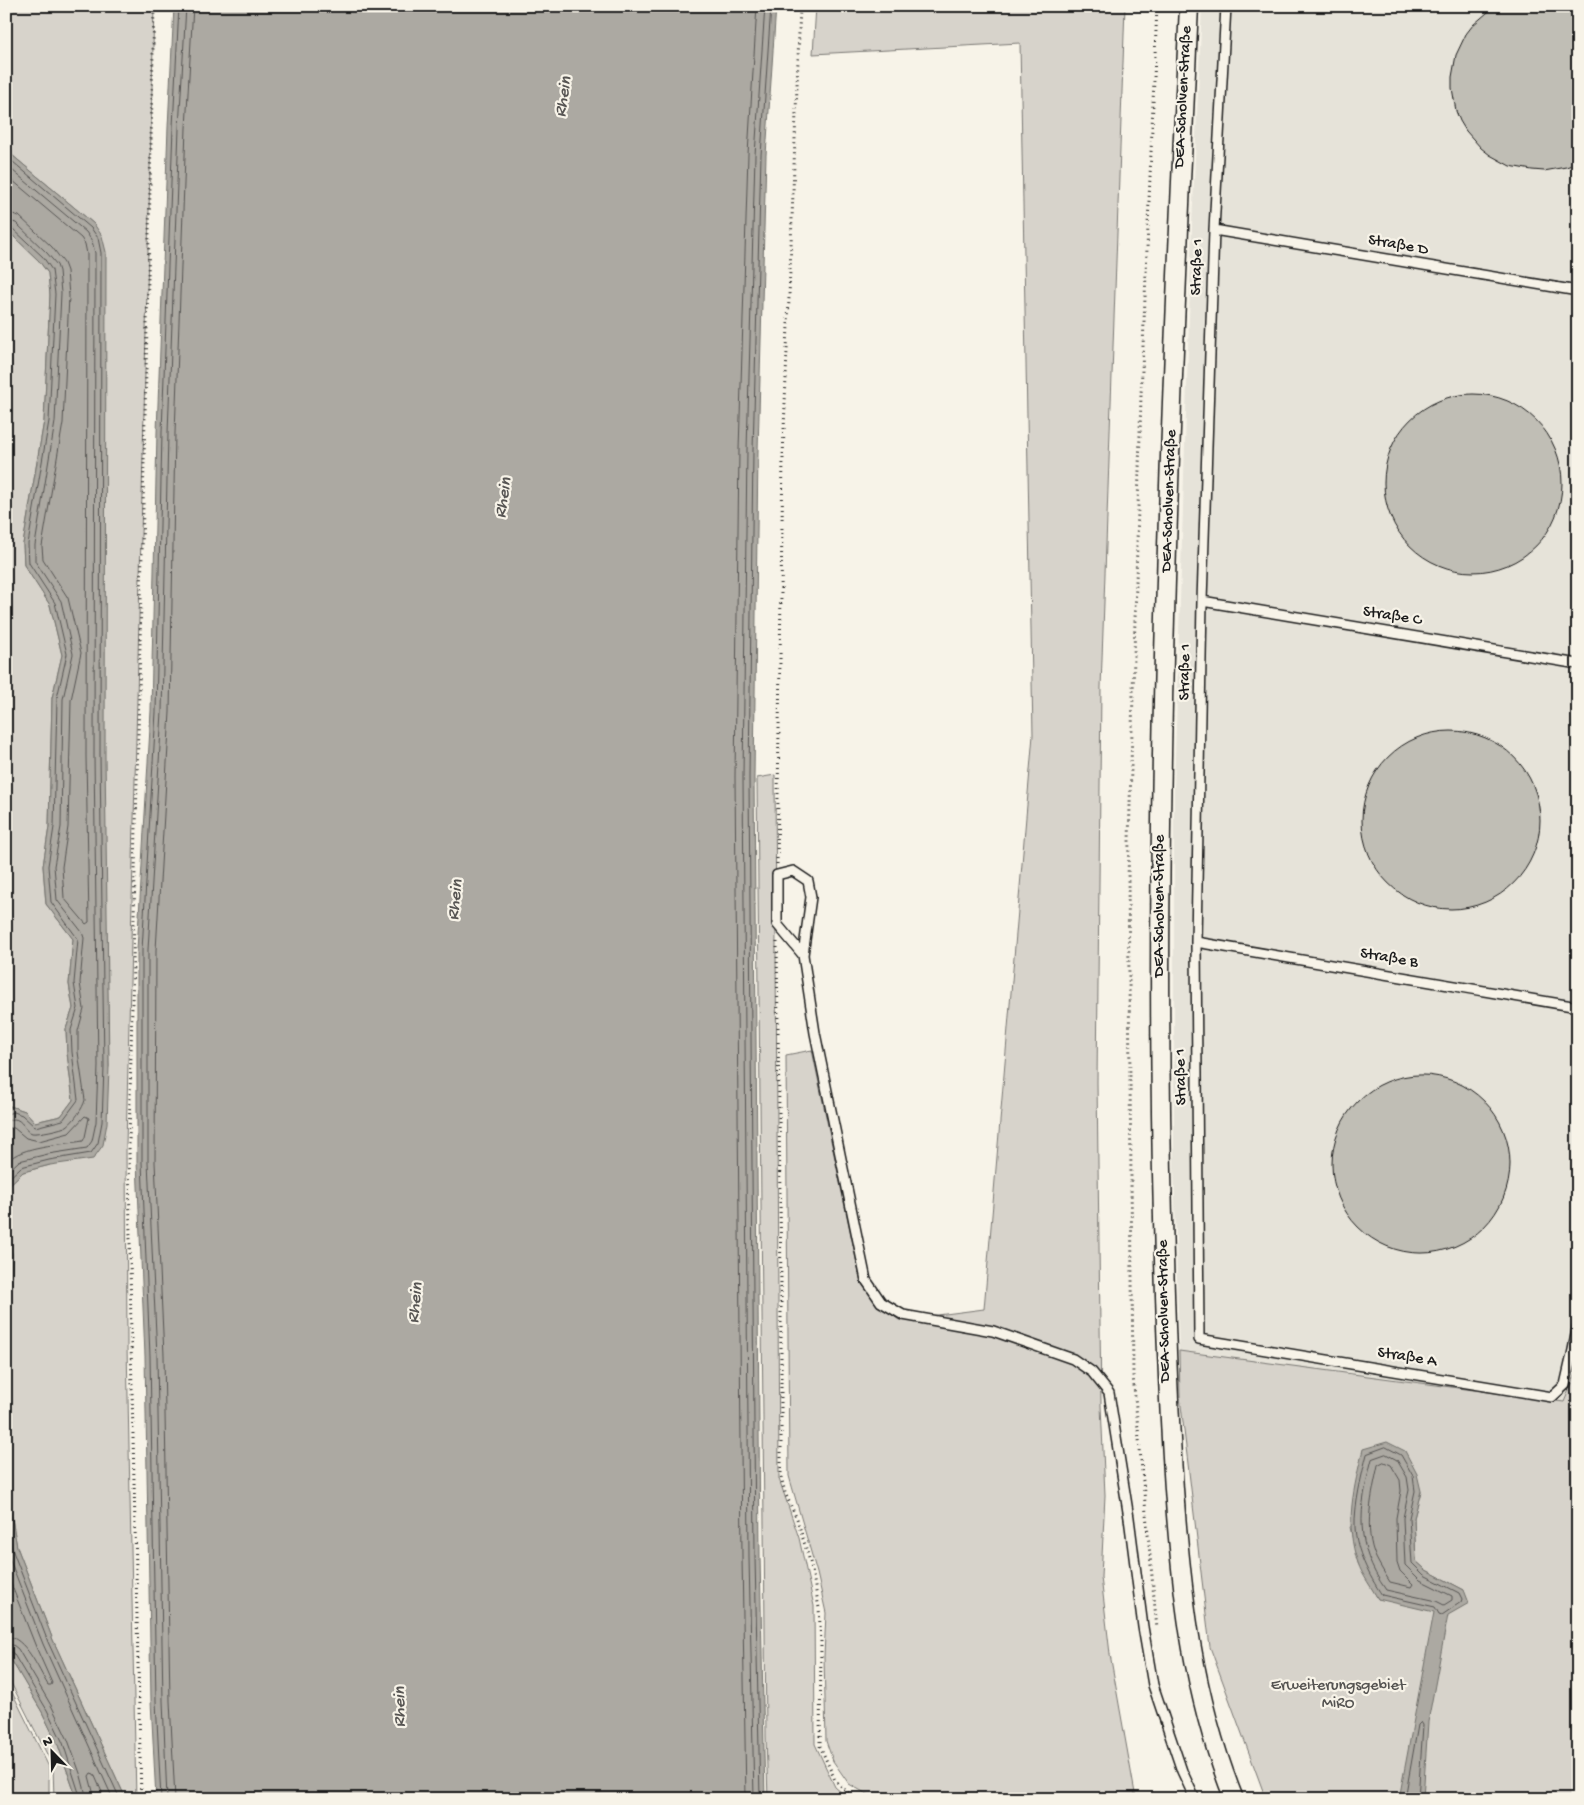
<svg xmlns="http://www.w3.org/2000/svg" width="1584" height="1805" font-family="'Gochi Hand',sans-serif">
	<rect width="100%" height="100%" fill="#f7f3e8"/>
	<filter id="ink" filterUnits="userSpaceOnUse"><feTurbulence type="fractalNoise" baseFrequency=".02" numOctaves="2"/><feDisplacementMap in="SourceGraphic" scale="10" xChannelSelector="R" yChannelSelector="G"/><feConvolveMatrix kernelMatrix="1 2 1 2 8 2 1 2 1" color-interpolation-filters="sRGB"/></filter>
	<g filter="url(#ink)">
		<path fill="#e6e3d9" d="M1202 6H1578V1472L1180 1397 1174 1165V790L1192 225Z"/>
		<path fill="#d7d3cb" stroke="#7a7874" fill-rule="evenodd" d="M6 6H154L126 1145 127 1346 136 1799H126L53 1640 17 1547 6 1485V1388L10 1346 12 1255 6 1207V1188L23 1172 50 1165 109 1067 94 224 6 150Z
			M816 6H1125L1101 687 1097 1082 1101 1406 1105 1495 1101 1577 1110 1654 1136 1799H876L849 1784 833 1761 826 1741 824 1657 826 1613 817 1573 789 1476 786 1055 812 1050 861 1283 879 1305 899 1320 984 1309 1033 735 1020 43 813 54Z
			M6 229 39 261 48 273 50 295 44 421 23 544 24 565 50 605 62 655 52 698 49 827 43 866 46 904 73 939 69 984 73 1008 66 1029 67 1053 73 1100 61 1116 35 1122 25 1111 10 1106 6 1114Z
			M775 775 779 1479 799 1538 814 1606 815 1744 835 1787 849 1799H768L766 1736 757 778Z
			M1179 1351 1564 1402 1578 1369V1799H1266L1210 1647 1180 1397ZM1421 1491 1414 1518 1416 1561 1426 1570 1464 1590 1378 1599 1358 1563 1350 1527Z
			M6 1651 42 1712 58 1745 77 1799H54L53 1766 6 1673Z
			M6 1680 49 1767V1799H6Z"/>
		<path fill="#aca9a2" stroke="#72716c" d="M174 6H776L766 155 758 451 754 777 760 1557 765 1799H156L151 1701 145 1356 137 1162V950L151 711 157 432 168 127Z
			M6 150 94 224 102 236 106 252 105 756 109 1067 107 1123 103 1145 93 1159 50 1165 23 1172 6 1188V1114L10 1106 25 1111 35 1122 61 1116 73 1100 67 1053 66 1029 73 1008 69 984 73 939 46 904 43 866 49 827 52 698 62 655 50 605 24 565 23 544 44 421 50 295 48 273 39 261 6 229Z
			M6 1207 12 1255 10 1346 6 1388Z
			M1387 1442 1405 1451 1417 1474 1421 1491 1414 1518 1416 1561 1426 1570 1464 1590 1469 1603 1448 1615 1428 1722 1423 1799H1399L1434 1612 1378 1599C1372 1588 1362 1575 1358 1563 1344 1524 1354 1488 1363 1449Z
			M6 1485 17 1547 53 1640 126 1799H77L58 1745 42 1712 6 1651Z"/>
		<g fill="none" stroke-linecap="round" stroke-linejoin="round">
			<path stroke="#565452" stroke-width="1" d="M6 156 91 228 98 238 101 253 100 756 104 1067 102 1122 98 1143 91 1153 49 1160 21 1167 6 1181
				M6 165 86 232 92 241 95 253 94 756 98 1066 96 1122 92 1141 87 1148 48 1154 19 1161 6 1173
				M6 175 81 238 85 244 87 254 86 756 89 922 86 924 64 898 62 867 68 827 71 700 81 653 68 598 43 559 42 546 63 423 69 296 67 271 64 263 52 247 19 216 6 212
				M6 220 16 223 47 253 57 265 59 271 61 293 55 422 35 545V561L61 601 73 654 63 699 61 827 54 866 57 900 82 932 84 938 80 983 84 1009 78 1031V1052L85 1100C83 1108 74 1121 67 1126 62 1129 38 1134 32 1133 25 1131 22 1119 14 1119 11 1119 9 1121 6 1121
				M6 226 12 228 43 257 52 270 55 294 49 421 28 544 29 563 55 603 67 654 57 698 54 827 48 866 51 902 78 939 74 983 78 1008 71 1030 72 1052 78 1100 63 1120 35 1127 22 1115 14 1112 6 1114
				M6 1128H14L26 1138 39 1141 69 1133 85 1116 89 1118 85 1137 83 1141C60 1145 23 1145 6 1162
				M1386 1447 1401 1455 1413 1476 1415 1491 1409 1518 1412 1563 1424 1575 1459 1593 1462 1599 1461 1602 1442 1615 1439 1614 1435 1607 1382 1595C1369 1576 1356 1550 1355 1527 1354 1507 1362 1473 1367 1454Z
				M1386 1454 1397 1460 1407 1477 1409 1490 1403 1518 1405 1565 1420 1580 1452 1596V1600L1444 1605 1436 1601 1386 1590C1354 1545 1359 1509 1372 1459Z
				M1384 1462 1391 1465 1400 1480 1401 1491 1396 1518 1397 1562 1400 1571 1413 1584 1411 1587 1390 1582C1385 1574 1380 1566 1376 1558 1363 1529 1372 1495 1378 1465Z
				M6 1514 12 1549 48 1642 120 1799
				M6 1550 43 1644 113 1799
				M6 1571 36 1647 52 1683 51 1685H48C38 1669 26 1637 6 1636
				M6 1644 13 1645 18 1649 52 1707 68 1740 81 1776 87 1799
				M6 1650 13 1653 47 1710 63 1743 81 1799
				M95 1799 89 1776 91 1773 94 1774 105 1799
				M161 1799 156 1701 150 1356 142 1162V950L156 712 162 432 173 127 179 6
				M167 1799 163 1701 157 1356 148 1162V950L162 712 168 433 179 128 186 6
				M175 1799 170 1701 164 1355 155 1162 156 950 170 712 175 433 186 128 193 6
				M746 1799 742 1557 735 777 739 450 748 154 757 6
				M754 1799 749 1557 743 777 747 450 755 155 765 6
				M760 1799 755 1557 749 777 753 450 761 155 771 6
				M1405 1799 1418 1725 1421 1722 1423 1725 1418 1799"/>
		</g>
		<path fill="#c0beb5" stroke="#1c1c1c" d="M1495 6H1578V163L1566 167 1544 171 1532 170 1510 166 1490 155 1481 148 1466 131 1460 121 1456 111 1452 88V77L1456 55 1466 34 1473 25Z
			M1384 483a89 89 0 1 1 178 0a89 89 0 1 1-178 0Z
			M1362 820a89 89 0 1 1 178 0a89 89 0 1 1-178 0Z
			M1332 1164a89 89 0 1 1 178 0a89 89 0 1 1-178 0Z"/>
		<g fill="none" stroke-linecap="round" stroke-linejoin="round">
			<g stroke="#1c1c1c" stroke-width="12">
				<path id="service" d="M1226 6 1214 230 1202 601 1196 942 1199 1339 1552 1397 1565 1385 1573 1350H1578
					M1214 230 1578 291
					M1202 601 1578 664
					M1196 942 1578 1007
					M803 955 811 897 808 881 793 871 777 875V924L803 955 815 1033 866 1280 881 1302 903 1315 993 1331 1073 1359 1092 1372 1109 1393 1129 1518 1143 1627 1153 1685 1182 1771 1195 1799
					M1573 1350 1578 1324"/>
			</g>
			<g stroke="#1c1c1c" stroke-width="21">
				<path id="minor" d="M1189 6C1170 410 1153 814 1163 1218 1165 1309 1168 1399 1174 1489 1182 1598 1193 1697 1234 1799"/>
			</g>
			<path stroke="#1c1c1c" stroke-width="3" stroke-dasharray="1 4" stroke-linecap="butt" d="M1157 6 1141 395 1128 879 1133 1376 1157 1629
				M777 864 783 457 800 6
				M777 942 781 1283V1476L785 1493 797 1519 811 1565 819 1608 821 1642 820 1746 835 1780 847 1792 859 1799
				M141 1799 131 1345 129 1145 154 6"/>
			<use href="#service" stroke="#f7f3e8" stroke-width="9"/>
			<use href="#minor" stroke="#f7f3e8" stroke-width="18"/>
		</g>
	</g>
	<g text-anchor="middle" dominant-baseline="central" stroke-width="4.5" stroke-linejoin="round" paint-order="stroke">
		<g font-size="16" fill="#1c1c1c" stroke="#f7f3e8">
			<text transform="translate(1184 97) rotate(-87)">DEA-Scholven-Straße</text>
			<text transform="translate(1398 246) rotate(10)">Straße D</text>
			<text transform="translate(1198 267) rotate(-88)">Straße 1</text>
			<text transform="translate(1170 501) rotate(-88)">DEA-Scholven-Straße</text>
			<text transform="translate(1392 617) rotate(9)">Straße C</text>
			<text transform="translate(1186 672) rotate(-89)">Straße 1</text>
			<text transform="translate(1160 906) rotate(-90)">DEA-Scholven-Straße</text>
			<text transform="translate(1389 959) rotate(10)">Straße B</text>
			<text transform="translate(1182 1077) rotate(-91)">Straße 1</text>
			<text transform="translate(1165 1311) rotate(-91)">DEA-Scholven-Straße</text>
			<text transform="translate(1407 1358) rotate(9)">Straße A</text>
		</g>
		<g font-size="16" fill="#545351" stroke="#f7f3e8">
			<text x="1338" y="1686">Erweiterungsgebiet<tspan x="1338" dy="18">MiRO</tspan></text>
		</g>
		<g font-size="18" font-style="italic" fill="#565452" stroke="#f7f3e8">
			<text transform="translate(564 97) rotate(-81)">Rhein</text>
			<text transform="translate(504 498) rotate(-81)">Rhein</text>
			<text transform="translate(456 900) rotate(-84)">Rhein</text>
			<text transform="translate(416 1303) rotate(-84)">Rhein</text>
			<text transform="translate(400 1707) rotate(-90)">Rhein</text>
		</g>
	</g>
	<rect width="1584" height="1805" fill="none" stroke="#f7f3e8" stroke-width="25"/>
	<rect x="12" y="12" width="1559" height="1780" fill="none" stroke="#1c1c1c" stroke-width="2" filter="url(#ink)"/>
	<g transform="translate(52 1752) rotate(337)" stroke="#f7f3e8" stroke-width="4" paint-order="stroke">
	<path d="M0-4L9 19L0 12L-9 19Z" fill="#1c1c1c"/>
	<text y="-8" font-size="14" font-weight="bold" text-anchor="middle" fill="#1c1c1c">N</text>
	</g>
</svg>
